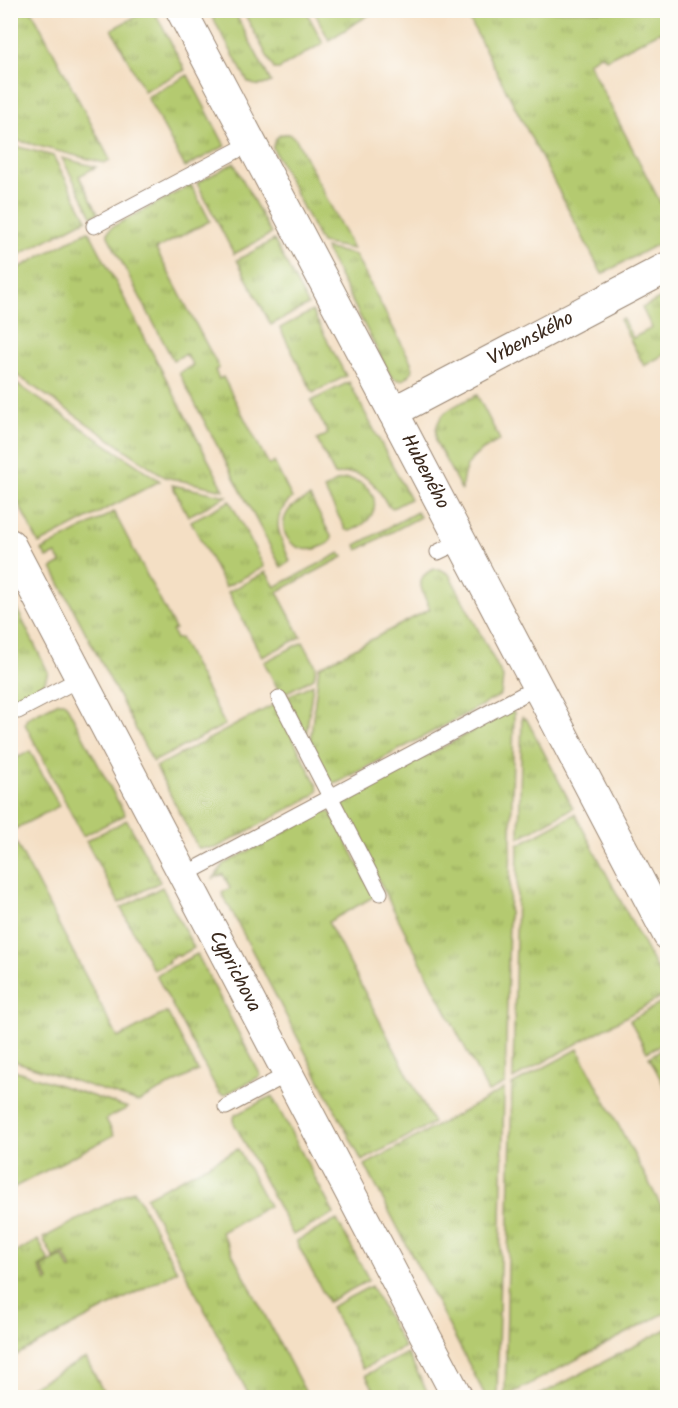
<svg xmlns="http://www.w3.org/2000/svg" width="678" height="1408" font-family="Kalam,sans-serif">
	<defs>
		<pattern id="grass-tufts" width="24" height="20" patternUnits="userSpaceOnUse" patternTransform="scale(1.5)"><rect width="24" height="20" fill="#b4ca6f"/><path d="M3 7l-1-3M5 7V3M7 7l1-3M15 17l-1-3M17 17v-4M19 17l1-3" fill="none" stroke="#94a45b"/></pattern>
	</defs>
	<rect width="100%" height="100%" fill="#fdfcf7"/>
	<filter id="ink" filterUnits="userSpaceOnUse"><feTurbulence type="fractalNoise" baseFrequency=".0167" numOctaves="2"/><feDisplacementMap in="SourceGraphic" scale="12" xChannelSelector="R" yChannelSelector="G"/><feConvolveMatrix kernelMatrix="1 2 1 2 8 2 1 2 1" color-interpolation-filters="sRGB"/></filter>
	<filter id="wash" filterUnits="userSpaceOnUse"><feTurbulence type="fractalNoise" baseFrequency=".008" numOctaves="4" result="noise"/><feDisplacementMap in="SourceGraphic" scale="24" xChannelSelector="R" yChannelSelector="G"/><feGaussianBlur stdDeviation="1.35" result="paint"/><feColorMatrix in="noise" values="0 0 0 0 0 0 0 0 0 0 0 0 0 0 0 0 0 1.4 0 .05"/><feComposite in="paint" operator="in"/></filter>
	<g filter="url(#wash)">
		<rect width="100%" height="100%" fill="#f4dfc4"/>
		<path fill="url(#grass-tufts)" stroke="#787a46" stroke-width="1.5" d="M148 10 154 11 185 70 144 91 112 29Z
			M10 11H32L110 160 104 163 11 139Z
			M209 11H234L271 82C262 86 256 87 248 82Z
			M243 11H306L323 43 279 69H274Z
			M314 11H375L329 40Z
			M465 11H667V42L661 31 606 59 602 54 588 62 661 204 667 201V239L602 274Z
			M188 75 225 146 185 167 147 97Z
			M289 134 296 139 353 249 321 243 273 148C274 138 279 133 289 134Z
			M11 145 53 156 87 219 11 259Z
			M62 158 96 167 79 176 98 213 92 216Z
			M234 163 271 234 234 254 197 183Z
			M191 185 210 221 156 249 219 368 215 370 219 379 223 377 269 465 274 462 292 498C268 519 280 537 290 561L288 563 281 567 179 373 193 365 186 354 173 360 108 236V232L112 227Z
			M88 231H89L224 490 165 477 11 371V272Z
			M274 240 308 305 271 325 237 260Z
			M325 248 355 255 411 362 412 370C408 381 398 383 390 375Z
			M667 295V353L644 366 620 320 622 318 633 338 652 328 642 308Z
			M312 311 346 376 313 393 280 328Z
			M10 380H11L160 481 39 544 11 489Z
			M349 382 410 499 393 508 388 506C376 483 364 467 335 475L317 440 328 434 311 401Z
			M477 395 500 440C477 452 461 462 462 491L436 442C432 412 455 406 477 395Z
			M346 479C368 480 384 501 368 520 363 525 357 528 351 531L346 530 324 489 338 481Z
			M172 485 227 496 188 516Z
			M310 497 332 538C330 543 328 544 323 546 295 560 272 530 290 509 295 504 304 500 310 497Z
			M230 501 264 567 225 587 191 521Z
			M114 512 175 629 172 631 176 639 180 638 225 725 153 762 52 568 61 563 56 554 47 558 42 550Z
			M417 512 420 517 358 550 356 545Z
			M340 553 343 557 277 592 301 637 262 657 228 592 266 572 275 587Z
			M434 569H440L449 574 503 677 501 695 337 783 331 782 310 743 319 667 430 609C424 594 411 578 434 569Z
			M11 597 48 672 44 684 16 700 11 697Z
			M303 642 316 666 314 678 281 695 264 662Z
			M313 684 306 736 286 697Z
			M59 702H63L66 704 125 815 83 836 25 724 27 718Z
			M275 704 317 785 318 790 313 796 216 848H198L156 767Z
			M510 711 514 713 505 1084 488 1092 384 891 343 807V803L348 798Z
			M522 717 527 720 573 808 519 838Z
			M30 751 59 806 11 831V761Z
			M327 811 331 813 375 896 328 922 433 1123 362 1161 222 893 230 888 223 874 214 878 224 864 322 812Z
			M575 814 667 989V994L513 1079 518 845Z
			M127 820 160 882 119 903 86 841Z
			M11 833 118 1038 167 1012 198 1071 138 1102 11 1060Z
			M162 887 194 948 179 956 177 954 168 960 169 962 153 970 121 908Z
			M197 954 261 1076 224 1095 219 1093 156 975Z
			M667 1000V1042L647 1052 630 1020Z
			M667 1046V1091L649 1057Z
			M578 1049 667 1217V1312L505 1397 512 1085Z
			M11 1069 128 1108 106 1119 114 1135 11 1189Z
			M504 1089 497 1397H486L365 1165Z
			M272 1096 334 1214 293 1235 233 1121 235 1115Z
			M238 1149 269 1206 221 1232 308 1397H250L146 1197Z
			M134 1190 177 1271 11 1358V1255L38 1240 49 1261 39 1267 47 1282 49 1281 41 1267 63 1256 70 1270 72 1269 64 1253 54 1259 43 1238Z
			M337 1220 369 1280 328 1302 296 1241Z
			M371 1286 404 1347 363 1369 331 1307Z
			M667 1329V1397H536Z
			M407 1353 430 1397H378L366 1375Z"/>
		<path fill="#b4ca6f" stroke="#787a46" stroke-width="1.5" d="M86 1358 106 1397H11Z"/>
	</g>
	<g filter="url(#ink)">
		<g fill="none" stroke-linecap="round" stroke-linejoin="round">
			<g stroke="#988471" stroke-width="17">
				<path id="service" d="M94 226 251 143
					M438 552 461 541
					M279 698 380 893
					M18 711 81 678
					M184 875 537 687
					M226 1107 288 1074"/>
			</g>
			<g stroke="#988471" stroke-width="32">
				<g id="minor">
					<path id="s1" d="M181 10 393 412 668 935"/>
					<path id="s2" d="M393 412 668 267"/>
					<path id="s3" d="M10 544 458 1398"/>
				</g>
			</g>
			<use href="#service" stroke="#fff" stroke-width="15"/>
			<use href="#minor" stroke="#fff" stroke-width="30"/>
		</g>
	</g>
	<g text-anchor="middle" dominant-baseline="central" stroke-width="4.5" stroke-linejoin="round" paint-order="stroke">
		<g font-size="20" fill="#3b2a1e" stroke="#fdfcf7">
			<text stroke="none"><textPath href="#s2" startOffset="156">Vrbenského</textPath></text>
			<text stroke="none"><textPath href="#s1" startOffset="522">Hubeného</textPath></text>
			<text stroke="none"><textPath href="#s3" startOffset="483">Cyprichova</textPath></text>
		</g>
	</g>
	<rect width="678" height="1408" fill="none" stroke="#fdfcf7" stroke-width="36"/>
</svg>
